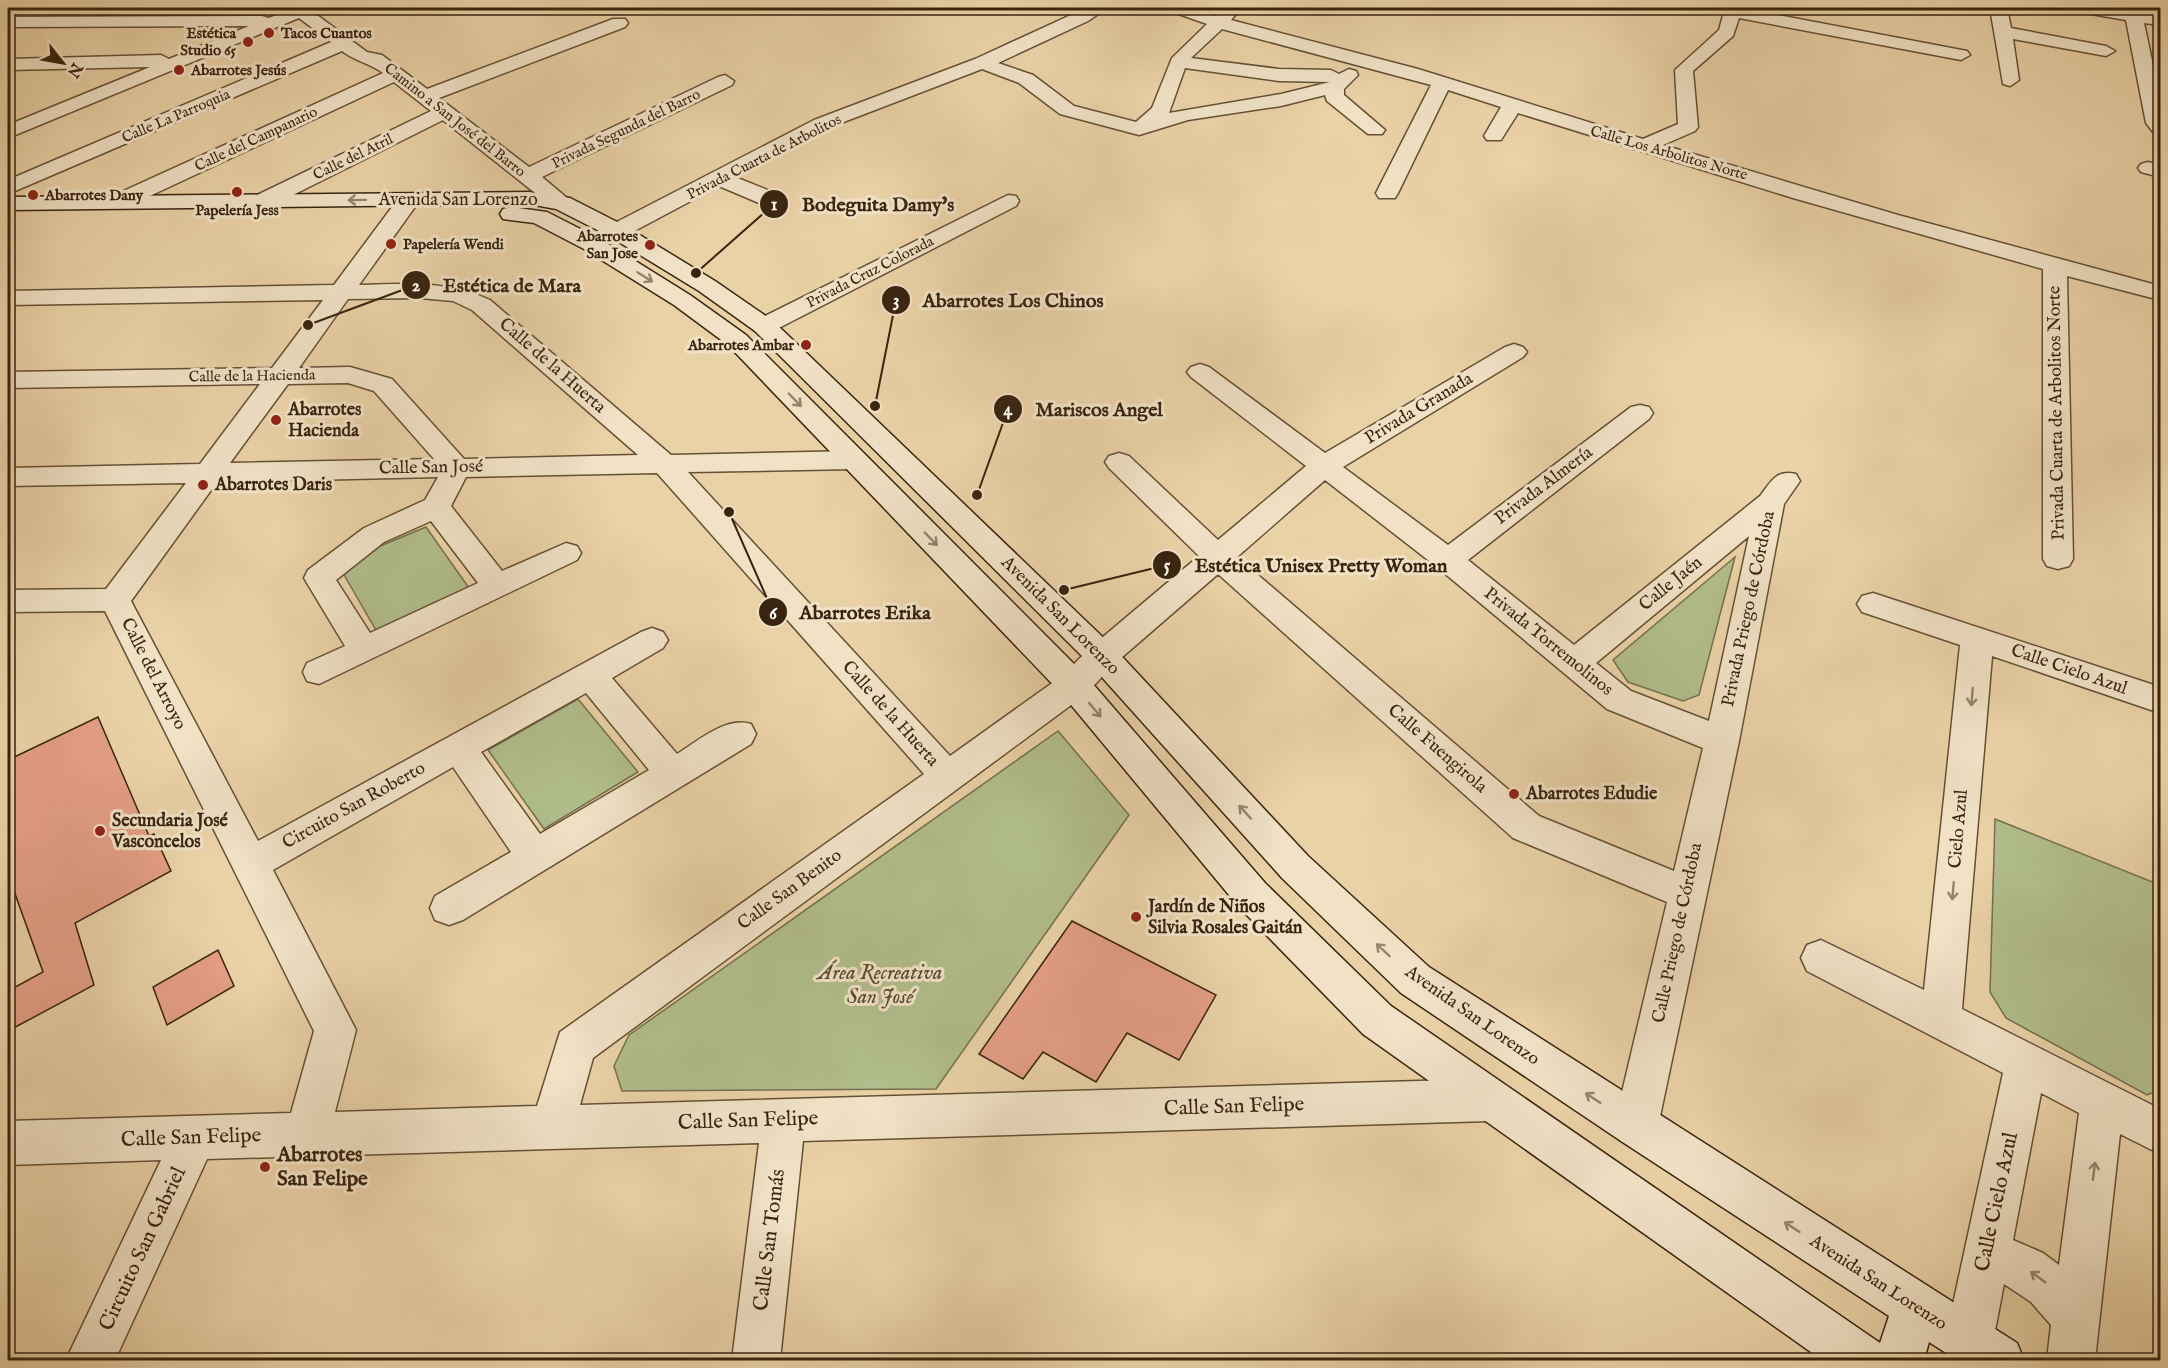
<svg xmlns="http://www.w3.org/2000/svg" width="2168" height="1368" font-family="'IM FELL English',serif">
	<rect width="100%" height="100%" fill="#ead2a7"/>
	<filter id="stains"><feTurbulence type="fractalNoise" baseFrequency=".00333" numOctaves="4"/><feColorMatrix values="0 0 0 0 .2 0 0 0 0 .09 0 0 0 0 .02 0 0 0 .5 -.17"/></filter>
	<radialGradient id="worn" r=".72"><stop offset=".6" stop-color="#630" stop-opacity="0"/><stop offset="1" stop-color="#630" stop-opacity=".3"/></radialGradient>
	<path fill="#b1bd8c" stroke="#75704e" stroke-width="1.5" d="M426 527 469 588 377 632 343 573 368 551Z
		M1735 557 1699 695 1683 701 1628 682 1613 660Z
		M578 699 638 772 544 829 488 750Z
		M1058 731 1129 815 936 1089 622 1091 614 1066 629 1035Z
		M1995 819 2160 885V1090L2147 1095 2006 1018 1990 992Z"/>
	<path fill="#e49f87" stroke="#39240f" stroke-width="1.5" d="M98 717 149 836 154 834 171 871 75 923 94 985 8 1031V991L43 972 8 874V760Z
		M1072 921 1216 995 1179 1060 1127 1033 1096 1082 1043 1052 1023 1079 979 1054Z
		M218 950 234 986 167 1025 153 987Z"/>
	<g fill="none" stroke-linecap="round" stroke-linejoin="round">
		<g stroke="#655035" stroke-width="3">
			<path id="street" d="M288 8H317L313 12 367 52 382 55 427 89 613 19H625L628 23 625 27 439 98 529 167 718 77 725 75 734 81 732 85 542 177 573 203 570 208H554L443 120 269 207H253L250 202 253 197 431 111 394 82 124 208H108L105 203 108 198 383 73C369 63 355 61 342 51L8 194V180L331 42 299 18 8 138V125L150 67 8 70V59L161 55 169 59 249 26 8 27V17L262 16 269 18 289 10Z
				M1086 8H1107L1088 21 998 63 1033 75 1074 106 1136 122 1152 108 1172 58 1207 24 1173 12 1171 8H1194L1216 16 1225 8H1241L1231 20 1418 69 1643 139 1678 124 1675 70 1719 30 1725 8H1741L1967 51 1970 55 1961 60 1739 18 1733 36 1693 71 1698 127 1695 131 1663 145 1898 215 2160 286V300L2067 276 2073 559 2069 566 2058 569 2047 566 2043 559V269L1793 198 1518 113 1501 140H1487L1484 136 1501 107 1448 90 1398 193 1395 198H1379L1376 193 1431 85 1222 29 1191 58 1279 69 1331 70 1339 74 1349 69 1356 71 1358 75 1344 89V95L1385 130 1382 134H1368L1327 101 1325 95 1281 106 1188 120 1139 135 1060 114 1019 83 982 69 828 128 735 177 775 193 778 198 775 203H759L719 186 625 236H609L606 231 609 226 814 120 975 59ZM1185 68 1279 81 1330 82 1281 94 1169 113Z
				M1990 8H2007L2011 28 2106 46 2115 51 2106 56 2013 39 2019 80 2010 86 2003 84Z
				M2077 8H2114L2160 15V25L2144 23 2160 98V134L2153 132 2146 123 2126 20 2085 13 2079 12Z
				M2148 162 2160 165V177L2141 172 2138 168 2141 164Z
				M409 194 417 195 420 200 359 285C405 284 447 280 490 300L671 455 854 451 864 454 868 460 864 466 854 469 688 472 950 756 1062 676 1091 647 1199 556 1109 468 1105 462 1109 456 1119 453 1129 456 1218 540 1306 466 1191 377 1187 372 1191 367 1200 364 1209 367 1325 453 1505 347 1514 344 1523 347 1527 352 1523 357 1343 467 1448 545 1631 407 1640 405 1649 407 1653 413 1649 419 1468 560 1574 645 1760 496C1771 482 1776 469 1796 474L1800 481 1784 504 1739 741 1658 1126 1651 1141 1636 1148 1621 1141 1614 1126 1667 902 1513 838 1218 574 1113 665 1086 694 593 1058 580 1105 1489 1079 1504 1085 1510 1100 1504 1115 1489 1121 803 1141 780 1360H732L759 1143 207 1159 115 1360H66L161 1160 8 1165V1121L291 1113 314 1031 105 611 8 612V590L106 589 186 483 8 486V468L200 464 260 384 8 388V372L272 368 323 300 8 305V291L334 285 401 195ZM420 298 453 301 472 310 638 455 464 459 392 379 350 367 299 368 348 299ZM348 383 374 391 434 459 230 463 288 384ZM657 473 924 774 560 1032 537 1106 335 1112 356 1030 273 870 453 767 511 852 435 896 430 908 435 920 449 925 463 920 751 744 756 734 751 724C726 716 698 741 677 754L612 678 663 648 668 640 663 632 652 628 641 632 258 841 131 601 217 482 438 477 425 500 364 528 308 570 304 578 345 646 307 663 303 672 307 681 319 684 577 560 581 553 577 546 566 543 502 571 451 506 466 477ZM1325 480 1437 567 1607 709 1703 748 1674 871 1539 816 1237 557ZM431 521 478 583 370 633 336 580 384 542ZM1749 536 1709 721 1631 691 1596 663ZM586 693 649 770 540 834 481 752Z
				M1008 195 1016 196 1019 201 1016 206 773 331 764 333 755 331 752 326 755 321Z
				M1873 593 2160 687V713L1992 656 1962 1009 2160 1109V1154L2120 1134 2095 1360H2047L2051 1325 2031 1302 2004 1284 1993 1341 1986 1358 1980 1360 1952 1358 1945 1341 2003 1073 1807 971 1801 958 1807 945 1821 940 1924 990 1960 645 1862 612 1857 604 1862 596ZM2041 1093 2079 1113 2059 1265 2043 1253 2013 1240Z"/>
		</g>
		<g stroke="#39240f" stroke-width="3">
			<path id="secondary" d="M529 192 570 198 625 226 715 281 773 321 1113 647 1308 856 1429 967 2017 1343 2024 1360H1957L1929 1342 1924 1360H1822L1363 1034 1239 907 1062 694 728 345 674 305 584 249 534 223 503 219 500 214 503 209 511 207 547 212 600 239 690 295 746 335 1086 676 1265 883 1391 1006 1880 1343 1889 1316 1621 1141 1401 993 1282 878 1091 665 755 331 699 291 609 236 556 209 529 204 8 210V197Z"/>
		</g>
		<use href="#street" fill="#f1e2c6" fill-rule="evenodd"/>
		<use href="#secondary" fill="#f1e2c6" fill-rule="evenodd"/>
	</g>
	<defs><path id="oneway-shaft" d="M-6 0H5M1.5-3L5.5 0L1.5 3" fill="none" stroke-width="1.6" stroke-linecap="round" stroke-linejoin="round" transform="scale(1.5)"/></defs>
	<g stroke="#95836a">
		<use href="#oneway-shaft" transform="translate(357 200) rotate(179)"/>
		<use href="#oneway-shaft" transform="translate(645 277) rotate(32)"/>
		<use href="#oneway-shaft" transform="translate(795 400) rotate(46)"/>
		<use href="#oneway-shaft" transform="translate(931 539) rotate(46)"/>
		<use href="#oneway-shaft" transform="translate(1972 697) rotate(95)"/>
		<use href="#oneway-shaft" transform="translate(1095 710) rotate(50)"/>
		<use href="#oneway-shaft" transform="translate(1245 812) rotate(-132)"/>
		<use href="#oneway-shaft" transform="translate(1953 891) rotate(95)"/>
		<use href="#oneway-shaft" transform="translate(1383 950) rotate(-137)"/>
		<use href="#oneway-shaft" transform="translate(1593 1098) rotate(-147)"/>
		<use href="#oneway-shaft" transform="translate(2094 1171) rotate(-83)"/>
		<use href="#oneway-shaft" transform="translate(1792 1227) rotate(-147)"/>
		<use href="#oneway-shaft" transform="translate(2038 1277) rotate(-144)"/>
	</g>
	<g fill="#8f2418" stroke="#f1e2c6" stroke-width="2">
		<circle cx="269" cy="33" r="6"/>
		<circle cx="248" cy="42" r="6"/>
		<circle cx="179" cy="70" r="6"/>
		<circle cx="237" cy="192" r="6"/>
		<circle cx="33" cy="195" r="6"/>
		<circle cx="391" cy="244" r="6"/>
		<circle cx="650" cy="245" r="6"/>
		<circle cx="806" cy="345" r="6"/>
		<circle cx="276" cy="420" r="6"/>
		<circle cx="203" cy="485" r="6"/>
		<circle cx="1514" cy="794" r="6"/>
		<circle cx="100" cy="831" r="6"/>
		<circle cx="1136" cy="917" r="6"/>
		<circle cx="265" cy="1167" r="6"/>
	</g>
	<g text-anchor="middle" dominant-baseline="central" stroke-width="6" stroke-linejoin="round" paint-order="stroke">
		<g font-size="15" font-weight="bold" fill="#39240f" stroke="#f1e2c6" text-anchor="start">
			<text x="236" y="33" text-anchor="end">Estética<tspan x="236" dy="17">Studio 65</tspan></text>
			<text x="281" y="33">Tacos Cuantos</text>
			<text x="191" y="70">Abarrotes Jesús</text>
			<text x="45" y="195">Abarrotes Dany</text>
			<text x="237" y="210" text-anchor="middle">Papelería Jess</text>
			<text x="638" y="236" text-anchor="end">Abarrotes<tspan x="638" dy="17">San Jose</tspan></text>
			<text x="403" y="244">Papelería Wendi</text>
			<text x="794" y="345" text-anchor="end">Abarrotes Ambar</text>
		</g>
		<g font-size="15" fill="#39240f" stroke="#f1e2c6">
			<text transform="translate(176 116) rotate(-23)">Calle La Parroquia</text>
			<text transform="translate(455 120) rotate(38)">Camino a San José del Barro</text>
			<text transform="translate(626 129) rotate(-26)">Privada Segunda del Barro</text>
			<text transform="translate(256 139) rotate(-25)">Calle del Campanario</text>
			<text transform="translate(1669 153) rotate(16)">Calle Los Arbolitos Norte</text>
			<text transform="translate(353 157) rotate(-26)">Calle del Atril</text>
			<text transform="translate(764 157) rotate(-27)">Privada Cuarta de Arbolitos</text>
			<text transform="translate(870 272) rotate(-27)">Privada Cruz Colorada</text>
			<text transform="translate(252 376) rotate(-1)">Calle de la Hacienda</text>
		</g>
		<g font-size="18" fill="#39240f" stroke="#f1e2c6">
			<text x="458" y="200">Avenida San Lorenzo</text>
			<text transform="translate(552 366) rotate(41)">Calle de la Huerta</text>
			<text transform="translate(1419 409) rotate(-31)">Privada Granada</text>
			<text transform="translate(2057 413) rotate(-91)">Privada Cuarta de Arbolitos Norte</text>
			<text transform="translate(431 468) rotate(-1)">Calle San José</text>
			<text transform="translate(1544 486) rotate(-37)">Privada Almería</text>
			<text transform="translate(1671 584) rotate(-39)">Calle Jaén</text>
			<text transform="translate(1749 609) rotate(-78)">Privada Priego de Córdoba</text>
			<text transform="translate(1060 616) rotate(45)">Avenida San Lorenzo</text>
			<text transform="translate(1548 642) rotate(39)">Privada Torremolinos</text>
			<text transform="translate(2069 670) rotate(19)">Calle Cielo Azul</text>
			<text transform="translate(153 674) rotate(63)">Calle del Arroyo</text>
			<text transform="translate(890 714) rotate(48)">Calle de la Huerta</text>
			<text transform="translate(1437 749) rotate(41)">Calle Fuengirola</text>
			<text transform="translate(354 806) rotate(-29)">Circuito San Roberto</text>
			<text transform="translate(1959 829) rotate(-85)">Cielo Azul</text>
			<text transform="translate(790 890) rotate(-36)">Calle San Benito</text>
			<text transform="translate(1678 933) rotate(-78)">Calle Priego de Córdoba</text>
			<text transform="translate(1472 1016) rotate(35)">Avenida San Lorenzo</text>
			<text transform="translate(1878 1283) rotate(33)">Avenida San Lorenzo</text>
		</g>
		<g font-size="18" font-weight="bold" fill="#39240f" stroke="#f1e2c6" text-anchor="start">
			<text x="288" y="410">Abarrotes<tspan x="288" dy="21">Hacienda</tspan></text>
			<text x="215" y="485">Abarrotes Daris</text>
			<text x="1526" y="794">Abarrotes Edudie</text>
			<text x="112" y="821">Secundaria José<tspan x="112" dy="21">Vasconcelos</tspan></text>
			<text x="1148" y="907">Jardín de Niños<tspan x="1148" dy="21">Silvia Rosales Gaitán</tspan></text>
		</g>
		<g font-size="21" font-style="italic" fill="#574a2e" stroke="#f1e2c6">
			<text x="880" y="973">Área Recreativa<tspan x="880" dy="24">San José</tspan></text>
		</g>
		<g font-size="21" fill="#39240f" stroke="#f1e2c6">
			<text transform="translate(1234 1107) rotate(-2)">Calle San Felipe</text>
			<text transform="translate(748 1121) rotate(-2)">Calle San Felipe</text>
			<text transform="translate(191 1138) rotate(-2)">Calle San Felipe</text>
			<text transform="translate(1997 1202) rotate(-78)">Calle Cielo Azul</text>
			<text transform="translate(770 1240) rotate(-83)">Calle San Tomás</text>
			<text transform="translate(143 1249) rotate(-65)">Circuito San Gabriel</text>
		</g>
		<g font-size="21" font-weight="bold" fill="#39240f" stroke="#f1e2c6" text-anchor="start">
			<text x="277" y="1155">Abarrotes<tspan x="277" dy="24">San Felipe</tspan></text>
		</g>
	</g>
	<path fill="none" stroke="#39240f" stroke-width="2" d="M696 273L774 204M308 325L416 285M875 406L896 300M977 495L1008 409M1064 590L1167 565M729 512L773 612"/>
	<g fill="#39240f" stroke="#f1e2c6" stroke-width="2">
		<circle cx="696" cy="273" r="6"/>
		<circle cx="308" cy="325" r="6"/>
		<circle cx="875" cy="406" r="6"/>
		<circle cx="977" cy="495" r="6"/>
		<circle cx="1064" cy="590" r="6"/>
		<circle cx="729" cy="512" r="6"/>
		<circle cx="774" cy="204" r="15"/>
		<circle cx="416" cy="285" r="15"/>
		<circle cx="896" cy="300" r="15"/>
		<circle cx="1008" cy="409" r="15"/>
		<circle cx="1167" cy="565" r="15"/>
		<circle cx="773" cy="612" r="15"/>
	</g>
	<g font-size="18" text-anchor="middle" font-weight="bold" fill="#fff">
		<text x="774" y="210">1</text>
		<text x="416" y="291">2</text>
		<text x="896" y="306">3</text>
		<text x="1008" y="415">4</text>
		<text x="1167" y="571">5</text>
		<text x="773" y="619">6</text>
	</g>
	<g font-size="20" text-anchor="middle" font-weight="bold" fill="#39240f" stroke="#f1e2c6" stroke-width="6" stroke-linejoin="round" paint-order="stroke">
		<text x="878" y="211">Bodeguita Damy's</text>
		<text x="512" y="292">Estética de Mara</text>
		<text x="1013" y="307">Abarrotes Los Chinos</text>
		<text x="1099" y="416">Mariscos Angel</text>
		<text x="1321" y="572">Estética Unisex Pretty Woman</text>
		<text x="865" y="619">Abarrotes Erika</text>
	</g>
	<rect width="2168" height="1368" fill="none" stroke="#ead2a7" stroke-width="30"/>
	<rect x="9" y="9" width="2150" height="1350" fill="none" stroke="#39240f" stroke-width="3"/>
	<rect x="15" y="15" width="2138" height="1338" fill="none" stroke="#39240f" stroke-width="1.5"/>
	<g transform="translate(63 63) rotate(121)" stroke="#f1e2c6" stroke-width="4.5" paint-order="stroke">
	<path d="M0-4.5L10 22L0 15L-10 22Z" fill="#39240f"/>
	<text y="-9" font-size="16" font-weight="bold" text-anchor="middle" fill="#39240f">N</text>
	</g>
	<rect width="100%" height="100%" filter="url(#stains)"/>
	<rect width="100%" height="100%" fill="url(#worn)"/>
</svg>
